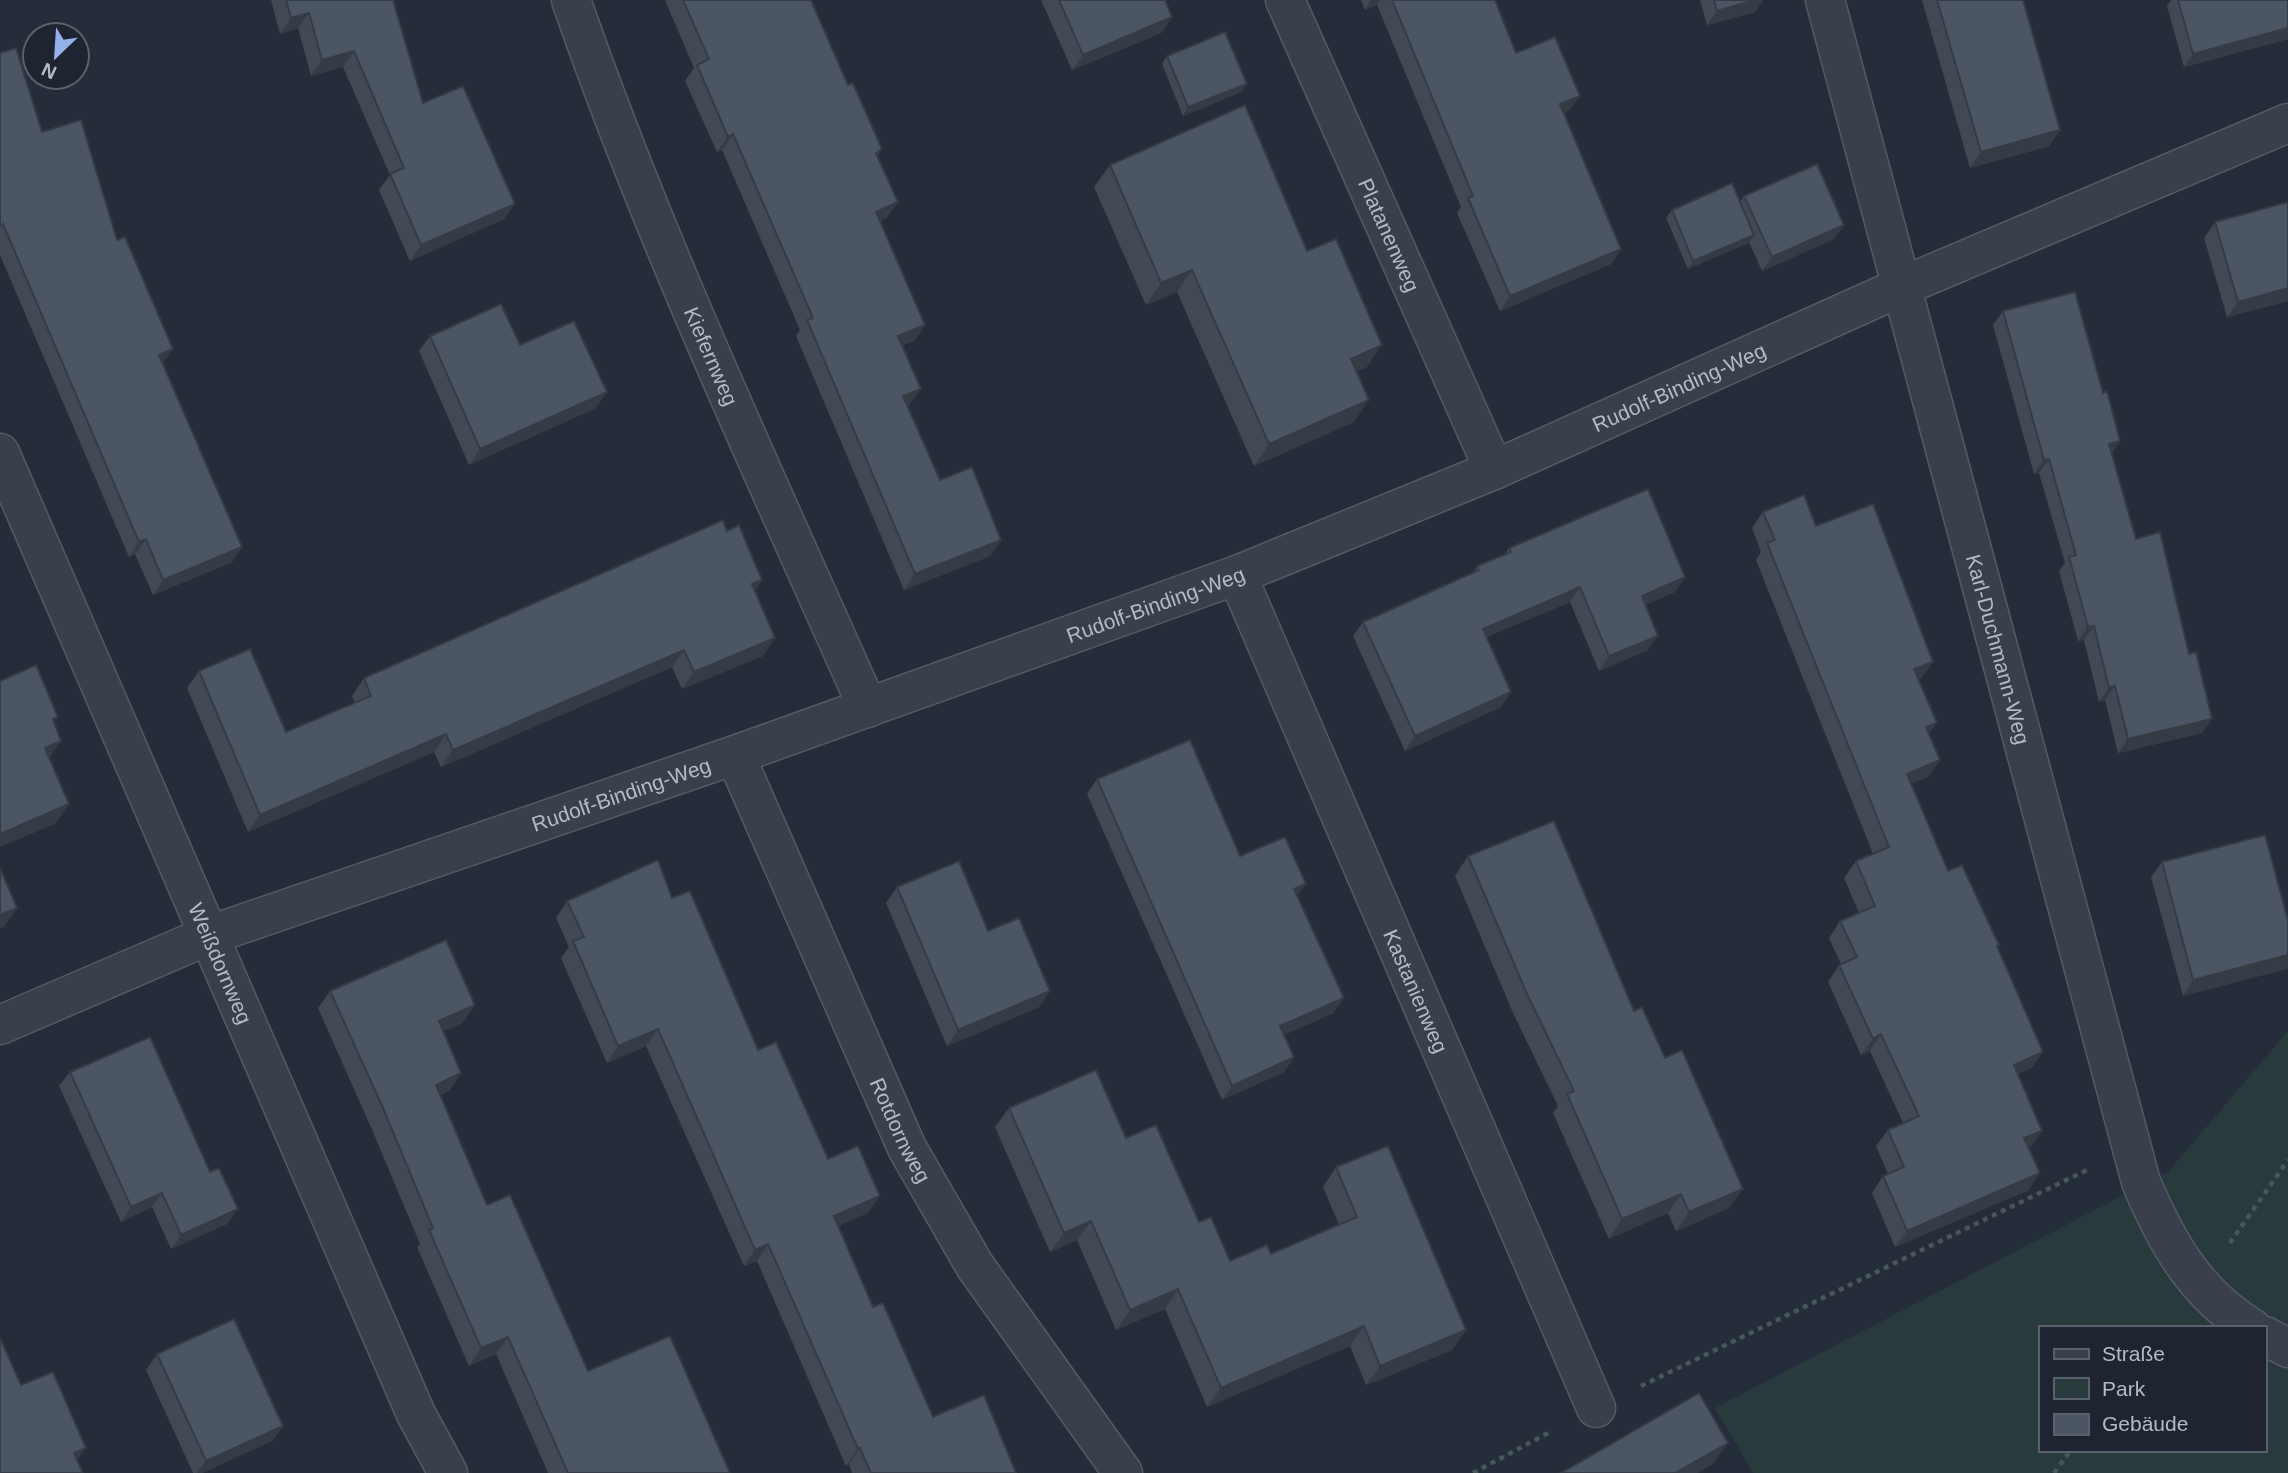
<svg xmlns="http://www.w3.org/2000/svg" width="2288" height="1473" font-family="Helvetica,sans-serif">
	<rect width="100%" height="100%" fill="#262d3a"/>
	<path fill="#293a3c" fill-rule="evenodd" d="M2288 1031V1473H1753L1715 1408 2168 1172ZM2041 1328H2265V1450H2041Z"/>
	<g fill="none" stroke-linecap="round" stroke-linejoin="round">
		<g stroke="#545b66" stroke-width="41">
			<g id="street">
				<path id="s1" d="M571 0C655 242 764 474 868 708"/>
				<path id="s2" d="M1285 0 1494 470"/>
				<path id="s3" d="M1825 0 2141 1182C2166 1241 2195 1294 2252 1328"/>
				<path id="s4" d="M0 453 416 1414 448 1473"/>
				<path id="s5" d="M1237 575 1596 1408"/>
				<path id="s6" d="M735 755 907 1148 975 1266 1123 1473"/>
				<path id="s7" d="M0 1025 207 936 735 755 1237 575 1494 470 1903 286 2288 123"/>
				<path d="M2265 1336 2288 1348"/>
			</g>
		</g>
		<path stroke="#48575a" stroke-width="4.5" stroke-dasharray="5 5" stroke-linecap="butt" d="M2230 1243 2288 1160
			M1641 1386 2087 1170
			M1473 1473 1552 1431
			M2054 1473 2071 1450"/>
		<use href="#street" stroke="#39404b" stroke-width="38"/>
	</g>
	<path fill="#414955" d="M271 0H393L423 103 504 219 410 261 379 190 390 175 343 67 311 76 298 28 280 34Z
		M665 0H811L848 85 882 149 877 156 887 218 880 221 925 325 914 341 902 345 910 404 907 406 940 480 1001 540 990 556 904 590 796 336 800 330 722 150 717 152 685 81 694 68Z
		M1041 0H1165L1172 17 1161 33 1072 70Z
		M1361 0H1495L1516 53 1580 96 1569 110 1563 113 1621 249 1611 264 1500 311 1457 213 1461 207 1377 5 1365 10Z
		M1700 0H1763L1755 12 1707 25Z
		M1922 0H2023L2060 130 2049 146 1970 168Z
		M2171 0H2288V39L2184 67 2167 6Z
		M0 53 42 132 117 240 162 363 242 547 232 562 153 595 135 554 129 557 0 255Z
		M1167 56 1247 84 1241 92 1183 116 1162 64Z
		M1110 165 1307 251 1367 367 1356 372 1354 422 1254 466 1177 292 1146 305 1094 187Z
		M1744 196 1844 225 1834 239 1762 271 1749 242 1688 269 1666 218 1672 210 1740 202Z
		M2215 222 2288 301 2227 317 2204 238Z
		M2003 311 2112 453 2136 539 2202 733 2118 753 2105 700 2099 702 2084 640 2078 641 2059 571 2065 563 2039 473 2034 474 1993 325Z
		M430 336 520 345 596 408 469 465 419 351Z
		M1763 512 1816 526 1933 662 1921 678 1918 679 1929 734 1940 760 1928 777 1911 783 1948 871 1997 948 2043 1052 2031 1068 2018 1074 2031 1147 2029 1148V1190L1895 1247 1872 1193 1883 1176 1888 1174 1876 1146 1888 1130 1903 1123 1870 1051 1861 1055 1828 982 1839 965 1841 964 1829 938 1840 921 1859 913 1844 878 1856 861 1873 854 1756 560 1761 552 1752 528Z
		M727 531 762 580 755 591 763 656 682 689 672 667 441 767 434 752 248 832 187 688 199 671 286 732 355 703 352 696 364 678Z
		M1509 548 1675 592 1645 605 1648 650 1599 671 1570 602 1486 637 1501 707 1405 751 1353 636 1363 622 1473 573 1477 566 1504 555Z
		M1097 779 1240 856 1297 896 1333 1013 1284 1035 1294 1057 1284 1072 1222 1100 1087 794Z
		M1468 856 1634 1011 1665 1058 1743 1189 1729 1208 1676 1231 1668 1213 1609 1239 1553 1113 1558 1106 1513 1013 1455 876Z
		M2162 862 2288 920V966L2286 969 2183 996 2151 877Z
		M897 887 988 931 1050 991 1039 1007 947 1046 886 903Z
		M672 898 758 1050 828 1159 869 1212 838 1226 873 1307 933 1417 1016 1473H852L849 1464 846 1466 757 1261 744 1266 646 1046 607 1063 561 958 569 947 556 918 567 901Z
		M330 991 475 1005 462 1023 443 1031 461 1073 449 1091 440 1095 487 1205 588 1371 730 1473H548L496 1354 469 1366 417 1247 420 1244 370 1125 318 1008Z
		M70 1072 227 1224 171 1249 152 1207 121 1222 59 1086Z
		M1009 1108 1126 1138 1199 1222 1230 1261 1271 1254 1339 1225 1323 1187 1336 1167 1466 1330 1452 1350 1366 1385 1350 1346 1207 1407 1165 1309 1116 1330 1077 1240 1050 1252 995 1127Z
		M157 1354 283 1426 272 1441 202 1473H193L146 1370Z"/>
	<path fill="#353c45" d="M1371 0H1380L1377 5 1365 10Z
		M1755 0H1763L1755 12 1707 25 1717 11Z
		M309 13 298 28 280 34 291 18Z
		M1172 17 1161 33 1072 70 1083 55Z
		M2288 28V39L2184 67 2193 54Z
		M354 51 343 67 311 76 322 60Z
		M1247 84 1241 92 1183 116 1188 107Z
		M1580 96 1569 110 1549 119 1560 104Z
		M2060 130 2049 146 1970 168 1981 152Z
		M733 134 722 150 717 152 728 137Z
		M898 202 887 218 865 228 876 212Z
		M515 204 504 219 410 261 421 245Z
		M1844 225 1834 239 1762 271 1772 257Z
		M1754 235 1749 243 1688 269 1693 261Z
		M1621 249 1611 264 1500 311 1510 296Z
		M1192 270 1177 292 1146 305 1161 283Z
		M2288 288V301L2227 317 2238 302Z
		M925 325 914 341 887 352 898 336Z
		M1382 345 1367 367 1336 381 1351 359Z
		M173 349 163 363 159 355Z
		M921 389 910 404 892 412 903 396Z
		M607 392 596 408 469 465 480 449Z
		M1369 400 1354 422 1254 466 1269 444Z
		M2120 441 2111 455 2109 444Z
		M2049 459 2039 473 2034 474 2044 460Z
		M146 539 135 554 129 557 139 542Z
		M1001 540 990 556 904 590 915 574Z
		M242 547 232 562 153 595 163 580Z
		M1685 577 1675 592 1631 611 1642 596Z
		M762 580 750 597 752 584Z
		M1580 587 1570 602 1473 643 1483 629Z
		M2094 626 2084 640 2078 641 2088 627Z
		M1658 636 1648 650 1599 671 1609 656Z
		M775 638 763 656 682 689 694 672Z
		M684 650 672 667 441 767 453 750Z
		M1933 662 1921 678 1902 685 1914 669Z
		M2115 686 2105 700 2099 702 2109 688Z
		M1511 692 1501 707 1405 751 1415 736Z
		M2212 719 2202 733 2118 753 2128 739Z
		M1937 723 1925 739 1926 727Z
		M446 734 434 752 248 832 260 815Z
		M61 741 48 760 45 748Z
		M1940 760 1928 777 1896 790 1907 774Z
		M69 804 55 824 0 847V834Z
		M1306 884 1295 899 1294 889Z
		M17 908 4 927 0 928V915Z
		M2288 955V966L2286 969 2183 996 2193 980Z
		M1050 991 1039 1007 947 1046 958 1030Z
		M1344 998 1333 1013 1270 1041 1280 1026Z
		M475 1005 462 1023 426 1039 439 1021Z
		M658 1029 646 1046 607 1063 618 1046Z
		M1881 1034 1870 1051 1861 1055 1873 1039Z
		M2043 1052 2031 1068 2002 1081 2014 1065Z
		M1294 1057 1284 1072 1222 1100 1232 1086Z
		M461 1073 449 1091 423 1102 436 1085Z
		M2042 1131 2031 1147 2013 1155 2024 1138Z
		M2040 1173 2029 1190 1895 1247 1907 1231Z
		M1743 1189 1729 1208 1676 1231 1689 1212Z
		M162 1193 152 1207 121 1222 131 1207Z
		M1681 1194 1668 1213 1609 1239 1622 1219Z
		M880 1196 869 1212 822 1233 834 1216Z
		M238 1209 227 1224 171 1249 181 1235Z
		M1091 1221 1077 1240 1050 1252 1064 1233Z
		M768 1244 757 1261 744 1266 755 1250Z
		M1178 1289 1165 1309 1116 1330 1130 1310Z
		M1364 1326 1350 1346 1207 1407 1221 1388Z
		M1466 1330 1452 1350 1366 1385 1380 1366Z
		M508 1337 496 1354 469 1366 481 1348Z
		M283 1426 272 1441 202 1473H197L206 1461Z
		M1728 1443 1712 1465 1698 1473H1675Z
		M86 1448 73 1466 74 1453Z
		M860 1448 849 1464 846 1466 858 1449Z"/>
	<path fill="#4c5563" stroke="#353c45" stroke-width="2" d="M286 0H393L423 103 463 86 515 204 421 245 390 174 404 168 354 51 322 60 309 13 291 18Z
		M683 0H811L848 85 853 83 882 149 876 153 898 202 876 212 925 325 898 336 921 389 903 396 940 480 972 467 1001 540 915 574 807 320 813 318 733 134 728 137 697 65 709 59Z
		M1059 0H1165L1172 17 1083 55Z
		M1392 0H1495L1516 53 1555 37 1580 96 1560 104 1621 249 1510 296 1468 198 1473 196Z
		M1714 0H1755L1717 11Z
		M1937 0H2023L2060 130 1981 152Z
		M2178 0H2288V28L2193 54Z
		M1225 32 1247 84 1188 107 1167 56Z
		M16 48 42 132 81 120 117 240 125 237 173 349 159 355 242 547 163 580 146 539 139 542 3 224 0 226V53Z
		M1245 105 1307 251 1336 239 1382 345 1351 359 1369 400 1269 444 1192 270 1161 283 1110 165Z
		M1817 164 1844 225 1772 257 1744 196Z
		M1732 183 1754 235 1693 261 1672 210Z
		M2288 202V288L2238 302 2215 222Z
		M2075 292 2103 393 2107 391 2120 441 2109 444 2136 539 2160 532 2189 654 2196 652 2212 719 2128 739 2115 686 2109 688 2094 626 2088 627 2069 557 2076 555 2049 459 2044 460 2003 311Z
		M501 304 520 345 574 321 607 392 480 449 430 336Z
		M1648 489 1685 577 1642 596 1658 636 1609 656 1580 587 1483 629 1511 692 1415 736 1363 622 1479 570 1477 566 1511 552 1509 548Z
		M1804 495 1816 526 1873 504 1933 662 1914 669 1937 723 1926 727 1940 760 1907 774 1948 871 1962 865 1999 945 1997 946 2043 1052 2014 1065 2042 1131 2024 1138 2040 1173 1907 1231 1883 1176 1904 1167 1888 1130 1919 1116 1881 1034 1873 1039 1839 965 1857 957 1840 921 1875 906 1856 861 1889 847 1767 543 1775 540 1763 512Z
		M723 520 727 531 739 525 762 580 752 584 775 638 694 672 684 650 453 750 446 734 260 815 199 671 250 649 286 732 371 696 364 678Z
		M36 665 58 717 53 719 61 741 45 748 69 804 0 834V681Z
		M1190 740 1240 856 1285 837 1306 884 1294 889 1344 998 1280 1026 1294 1057 1232 1086 1097 779Z
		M1554 821 1634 1011 1642 1007 1665 1058 1682 1050 1743 1189 1689 1212 1681 1194 1622 1219 1567 1094 1574 1091 1527 994 1468 856Z
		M2265 835 2288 920V955L2193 980 2162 862Z
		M658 860 672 898 690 891 758 1050 776 1042 828 1159 858 1146 880 1196 834 1216 873 1307 883 1303 933 1417 984 1395 1016 1473H871L860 1448 858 1449 768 1244 755 1250 658 1029 618 1046 573 941 584 937 567 901Z
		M959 861 988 931 1019 918 1050 991 958 1030 897 887Z
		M0 868 17 908 0 915Z
		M446 940 475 1005 439 1021 461 1073 436 1085 487 1205 510 1195 588 1371 670 1336 730 1473H568L508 1337 481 1348 429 1230 433 1228 383 1108 330 991Z
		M150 1037 210 1172 219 1168 238 1209 181 1235 162 1193 131 1207 70 1072Z
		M1096 1070 1126 1138 1156 1125 1199 1222 1211 1217 1230 1261 1267 1245 1271 1254 1357 1217 1336 1167 1388 1146 1466 1330 1380 1366 1364 1326 1221 1388 1178 1289 1130 1310 1091 1221 1064 1233 1009 1108Z
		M234 1319 283 1426 206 1461 157 1354Z
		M0 1338 21 1385 53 1372 86 1448 74 1453 83 1473H0Z
		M1699 1393 1728 1443 1675 1473H1561Z"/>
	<g text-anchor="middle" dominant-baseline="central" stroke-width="7" stroke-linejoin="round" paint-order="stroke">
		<g font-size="21" fill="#b5bbc6" stroke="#1e2530">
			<text stroke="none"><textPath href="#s2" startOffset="257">Platanenweg</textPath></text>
			<text stroke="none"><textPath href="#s1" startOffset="383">Kiefernweg</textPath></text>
			<text stroke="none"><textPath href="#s7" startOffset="1797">Rudolf-Binding-Weg</textPath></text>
			<text stroke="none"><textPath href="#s7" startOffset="1230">Rudolf-Binding-Weg</textPath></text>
			<text stroke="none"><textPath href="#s3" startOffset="672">Karl-Duchmann-Weg</textPath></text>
			<text stroke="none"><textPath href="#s7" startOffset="663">Rudolf-Binding-Weg</textPath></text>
			<text stroke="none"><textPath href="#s4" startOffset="556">Weißdornweg</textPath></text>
			<text stroke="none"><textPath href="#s5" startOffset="453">Kastanienweg</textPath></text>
			<text stroke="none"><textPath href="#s6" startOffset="410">Rotdornweg</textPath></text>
		</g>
	</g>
	<rect x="2039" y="1326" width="228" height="126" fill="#1e2530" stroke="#5a616c" stroke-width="2"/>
	<rect x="2054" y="1349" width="35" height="10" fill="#39404b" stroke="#5a616c" stroke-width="2"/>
	<text x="2102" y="1361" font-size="21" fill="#b5bbc6">Straße</text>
	<rect x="2054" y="1378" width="35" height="21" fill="#293a3c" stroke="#5a616c" stroke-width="2"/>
	<text x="2102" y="1396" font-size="21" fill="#b5bbc6">Park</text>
	<rect x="2054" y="1414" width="35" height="21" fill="#4c5563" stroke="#5a616c" stroke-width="2"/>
	<text x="2102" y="1431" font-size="21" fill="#b5bbc6">Gebäude</text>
	<g transform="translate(56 56) rotate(205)"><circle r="33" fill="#1e2530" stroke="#5a616c" stroke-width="2"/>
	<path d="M0-5L12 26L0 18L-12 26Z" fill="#94b1ec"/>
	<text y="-10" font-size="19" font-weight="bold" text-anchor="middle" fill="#b5bbc6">N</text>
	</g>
</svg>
